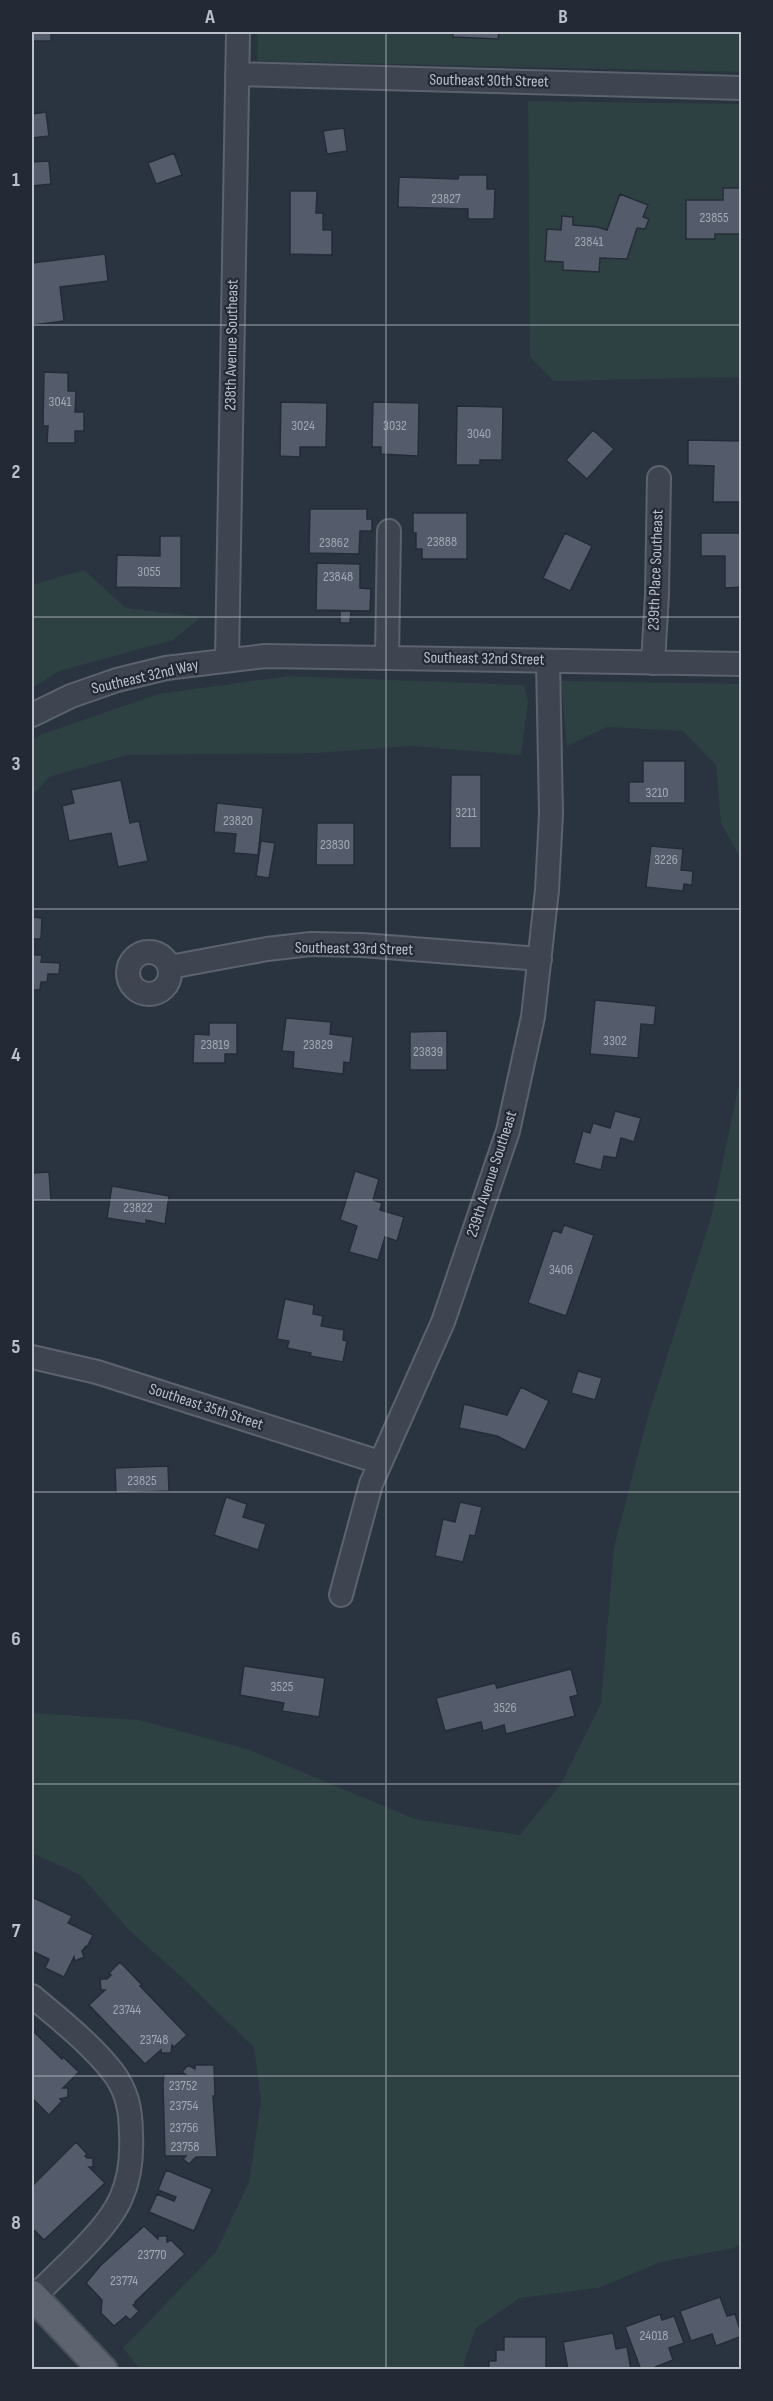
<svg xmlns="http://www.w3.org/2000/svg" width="773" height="2401" font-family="'Sofia Sans Condensed',sans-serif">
	<rect width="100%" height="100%" fill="#2a3340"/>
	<path fill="#2d4042" d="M258 32H741V72L257 61Z
		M528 101 741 104V377L554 381 530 357Z
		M84 570 126 608 201 617 173 640 59 671 32 688V585Z
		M289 676 524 685 528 702 521 755 412 746 316 753 127 755 49 777 32 796V740L40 735 158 694Z
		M561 681 741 684V859L721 823 716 765 683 731 607 727 567 746Z
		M741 1074V2243L734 2248 661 2262 598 2288 520 2298 476 2328 464 2362 465 2369H140L123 2348 216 2252 249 2182 261 2101 254 2048 187 1982 129 1930 80 1875 32 1853V1713L139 1720 247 1749 415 1819 520 1835 561 1784 601 1703 614 1547 648 1416 711 1218Z"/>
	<path fill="#545c6b" stroke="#252c38" stroke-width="1.5" d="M32 32H51V41H32Z
		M453 32H499L498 39 453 37Z
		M46 112 49 136 32 138V114Z
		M344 128 347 151 327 154 323 131Z
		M174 153 182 175 156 184 148 163Z
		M49 161 51 184 32 186V162Z
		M459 175H487V189H495L494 219H468V209L398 207 399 177 458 179Z
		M723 188H742V234H715V239H686V200H723Z
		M290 191H317L316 213H323V230H332V255L290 254Z
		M620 194 648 205 643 217 649 219 645 229 637 228 627 259 600 258 599 272 563 270V262L545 261 547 229 561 230 562 216 573 217V225L597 227 607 230Z
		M105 254 108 281 60 287 64 321 33 325 32 263Z
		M44 372 68 373V391H76L75 412H84V431H75V443H47L48 426H43Z
		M281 402 327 403 326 447H300V457L280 456Z
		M373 402 419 403 418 456 381 454V447H372Z
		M457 406 503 407 502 460H480V465H456Z
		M593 430 614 449 587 479 566 460Z
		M688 440 741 441 740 502H713L714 466 688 465Z
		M310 509H367V519H372V531H360L359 554 309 553Z
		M413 513H467V559H422V549H416V533H413Z
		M565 533 592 546 570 591 543 578Z
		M701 533H742V587L725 588V556H701Z
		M160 536H181V588L116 587 117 555 160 556Z
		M317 563 360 564V588L371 589 370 611 316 610Z
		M340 611H351L350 623H340Z
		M643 761H685V803H629V782H643Z
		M451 775H481V848H450Z
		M121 780 130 823 139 821 148 861 118 867 111 833 69 841 62 806 74 803 71 790Z
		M217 803 263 808 258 855 234 853 236 834 214 832Z
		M317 823H354V865H316Z
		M261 841 275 843 269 878 256 876Z
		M651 846 683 849 681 870 693 871 692 885 684 884 683 891 646 887Z
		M32 917 42 918 41 939H32Z
		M32 945H35V955H42L41 962 60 963 59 974H48L47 982H41L40 990H32Z
		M595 1000 656 1006 654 1025 641 1024 638 1058 590 1054Z
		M286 1018 331 1022 330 1034 353 1037 350 1063 344 1062 343 1074 293 1068 294 1052 282 1051Z
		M209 1023H237V1054H225V1063H193L194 1034 209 1035Z
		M447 1031V1070H410V1032Z
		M615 1111 641 1118 634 1142 621 1138 616 1158 604 1156 601 1170 574 1163 583 1131 590 1133 593 1123 610 1128Z
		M355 1171 379 1179 373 1200 382 1203 380 1210 404 1217 397 1241 385 1237 378 1260 349 1252 357 1226 340 1220Z
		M49 1172 51 1201H32V1173Z
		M112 1186 169 1196 165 1224 146 1220V1224L107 1218Z
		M564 1225 594 1235 566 1316 528 1303 553 1230 561 1233Z
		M285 1299 314 1305 313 1314 323 1316 321 1326 344 1330 343 1340 347 1341 343 1362 310 1356 311 1353 287 1348 289 1341 277 1339Z
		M578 1371 602 1378 595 1400 571 1393Z
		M521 1387 549 1401 525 1450 497 1436 459 1428 464 1404 507 1415Z
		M168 1466 169 1491 116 1493 115 1468Z
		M226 1497 247 1504 243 1517 266 1524 258 1550 214 1535Z
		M460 1502 482 1507 475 1536 470 1535 463 1562 435 1556 443 1519 455 1522Z
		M244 1666 325 1678 319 1717 282 1711 284 1703 240 1695Z
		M571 1669 578 1695 570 1697 575 1716 506 1734 504 1725 483 1731 481 1722 445 1731 436 1698 495 1683 497 1688Z
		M32 1897 72 1916 68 1923 93 1935 87 1947 86 1946 82 1951 84 1957 75 1961 74 1957 64 1977 45 1968 49 1959 32 1951Z
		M120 1962 142 1985 140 1986 187 2035 174 2047 172 2045 171 2053H161V2050L145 2064 89 2005 105 1990H101L100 1979H107L111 1975 109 1973Z
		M32 2027 36 2031 34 2032 62 2059 63 2057 79 2072 63 2088H68V2097L60 2099 62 2101 49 2115 32 2098Z
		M188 2065 195 2069V2065H214L215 2096H213L217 2157H196L189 2164 183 2159 186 2156H165L163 2084 164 2074H185L182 2072Z
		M76 2142 87 2154 85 2156 87 2158H93V2167H89L105 2183 44 2240 35 2231 32 2230V2186Z
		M166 2170 212 2189 194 2231 149 2212 157 2194 174 2201 176 2197 158 2190Z
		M144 2226 158 2239V2236H167V2242L171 2240 185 2254 135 2302 136 2303 133 2305 139 2311 130 2320 126 2316 114 2326 101 2313 102 2300 86 2283 100 2266Z
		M720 2297 727 2316 735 2314 742 2336 716 2346 712 2334 691 2341 680 2311Z
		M660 2314 662 2320 674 2316 684 2343 669 2348 673 2360 648 2370H641L625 2327Z
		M613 2333 616 2349 627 2347 631 2370H568L563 2342Z
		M504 2337H546V2370H489V2361H496V2350H504Z"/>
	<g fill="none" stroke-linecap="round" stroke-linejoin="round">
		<g stroke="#5c636e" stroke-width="26">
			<path id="minor" d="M237 74 742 88
				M387 658 389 531
				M227 659 238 32
				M653 663 657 594 659 478
				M32 715 71 696 117 680 166 668 265 656 742 664
				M128 973a21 21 0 1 1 42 0a21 21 0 1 1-42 0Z
				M170 967 267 949 311 944 362 945 540 959
				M32 1357 97 1372 379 1462
				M341 1595 371 1484 443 1322 508 1131 533 1017 547 890 551 814 548 661
				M32 1996C59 2019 89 2042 112 2071 127 2090 131 2110 131 2135 132 2155 130 2178 121 2198 107 2231 60 2270 34 2297"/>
		</g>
		<g stroke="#484e5a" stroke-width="32">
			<path id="major" d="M32 2295 103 2370"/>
		</g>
		<use href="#minor" stroke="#3e4551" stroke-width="22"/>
		<use href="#major" stroke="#5d6470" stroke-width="28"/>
	</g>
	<path fill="none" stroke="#bbc0cb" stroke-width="1.5" stroke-opacity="0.55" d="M386 32V2370M32 325H742M32 617H742M32 909H742M32 1200H742M32 1492H742M32 1784H742M32 2076H742"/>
	<g text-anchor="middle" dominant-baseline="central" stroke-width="4.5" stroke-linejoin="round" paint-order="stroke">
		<g font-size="14" fill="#a1a7b3">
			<text x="446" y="198">23827</text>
			<text x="714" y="217">23855</text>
			<text x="589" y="241">23841</text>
			<text x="60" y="401">3041</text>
			<text x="303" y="425">3024</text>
			<text x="395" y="425">3032</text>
			<text x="479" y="433">3040</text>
			<text x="442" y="541">23888</text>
			<text x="334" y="542">23862</text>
			<text x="149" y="571">3055</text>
			<text x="338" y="576">23848</text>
			<text x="657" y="792">3210</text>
			<text x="466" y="812">3211</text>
			<text x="238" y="820">23820</text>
			<text x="335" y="844">23830</text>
			<text x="666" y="859">3226</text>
			<text x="615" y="1040">3302</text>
			<text x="215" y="1044">23819</text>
			<text x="318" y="1044">23829</text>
			<text x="428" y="1051">23839</text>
			<text x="138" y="1207">23822</text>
			<text x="561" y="1269">3406</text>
			<text x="142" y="1480">23825</text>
			<text x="282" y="1686">3525</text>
			<text x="505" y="1707">3526</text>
			<text x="127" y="2009">23744</text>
			<text x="154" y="2039">23748</text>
			<text x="183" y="2085">23752</text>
			<text x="184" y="2105">23754</text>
			<text x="184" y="2127">23756</text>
			<text x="185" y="2146">23758</text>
			<text x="152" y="2254">23770</text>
			<text x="124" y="2280">23774</text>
			<text x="654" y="2335">24018</text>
		</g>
		<g font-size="16" fill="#bbc0cb" stroke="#232a36">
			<text transform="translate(489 81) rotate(1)">Southeast 30th Street</text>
			<text transform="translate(232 345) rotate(-89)">238th Avenue Southeast</text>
			<text transform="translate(656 570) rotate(-88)">239th Place Southeast</text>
			<text transform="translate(484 659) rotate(1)">Southeast 32nd Street</text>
			<text transform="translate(145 677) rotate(-13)">Southeast 32nd Way</text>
			<text transform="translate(354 949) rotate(1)">Southeast 33rd Street</text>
			<text transform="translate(492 1174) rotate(-72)">239th Avenue Southeast</text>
			<text transform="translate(206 1407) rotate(18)">Southeast 35th Street</text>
		</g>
	</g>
	<rect width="773" height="2401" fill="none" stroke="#232a36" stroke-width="66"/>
	<rect x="33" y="33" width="707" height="2335" fill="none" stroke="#bbc0cb" stroke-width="2"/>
	<g font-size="20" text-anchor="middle" font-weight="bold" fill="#bbc0cb">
		<text x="210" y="23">A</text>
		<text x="563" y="23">B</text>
		<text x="16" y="186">1</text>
		<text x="16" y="478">2</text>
		<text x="16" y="770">3</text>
		<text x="16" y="1061">4</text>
		<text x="16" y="1353">5</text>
		<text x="16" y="1645">6</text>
		<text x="16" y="1937">7</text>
		<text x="16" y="2229">8</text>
	</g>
</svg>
